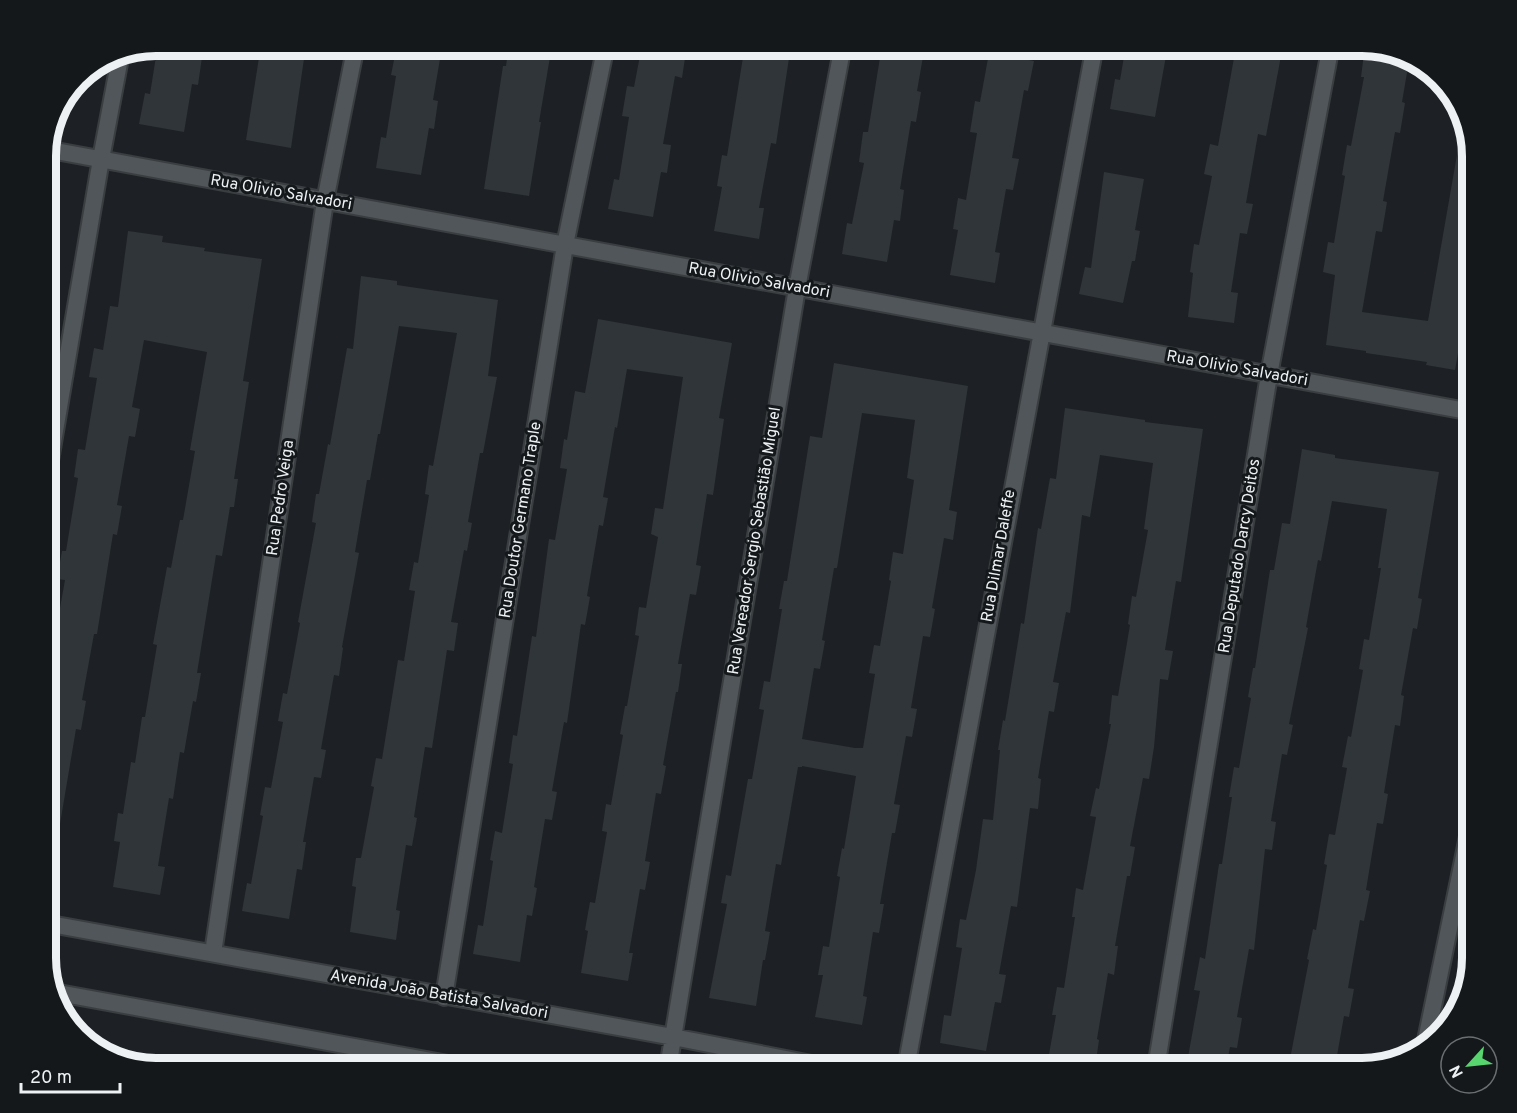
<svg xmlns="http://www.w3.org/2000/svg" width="1517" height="1113" font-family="Overpass,sans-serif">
	<rect width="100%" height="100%" fill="#1d2125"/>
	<path fill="#303539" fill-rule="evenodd" d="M261 45H306L291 148 246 140Z
		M397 45 441 53 433 100 438 101 434 129 429 128 421 175 376 168 381 137 386 138 396 76 391 75Z
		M509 45H552L539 122H541L529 196 484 189 503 66H506Z
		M642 45H687L682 78 675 76 663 144 671 145 667 173 661 172 653 217 608 209 614 179 619 180 629 117 622 116 627 86 634 87Z
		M745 45H791L776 144 771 143 759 208H764L759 239 714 231 722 187 717 186 722 155 727 156Z
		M882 45H925L917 91 921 92 916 122 911 121 900 189 904 190 900 221 894 220 887 262 842 254 847 223 852 224 864 163 859 162 863 132H868Z
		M1126 45H1168L1155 117 1110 109 1115 79 1120 80Z
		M1365 46 1409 61 1402 102 1405 103 1400 133 1395 132 1383 201 1387 202 1382 232 1376 231 1362 312 1428 321 1458 149 1471 150 1472 299 1468 298 1455 370 1426 365 1427 362 1366 353V351L1326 345 1335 275 1323 272 1328 242 1334 243 1345 176 1342 175 1347 145 1351 146 1364 77H1361Z
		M1236 47 1281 56 1266 136 1258 134 1246 203 1253 204 1247 234 1240 233 1231 292 1238 293 1234 323 1188 317 1193 273 1190 272 1194 244 1199 245 1212 176 1204 174 1210 144 1218 146Z
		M157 50 202 57 198 85 192 84 184 132 139 124 145 93 150 94Z
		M989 53 1034 61 1028 91 1024 90 1012 158 1019 159 1013 190 1006 189 995 252 1000 253 995 283 950 275 958 230 953 229 958 198 966 200 977 133 970 132 975 101 980 102Z
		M1104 172 1144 179 1135 230 1140 231 1135 261H1132L1123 303 1079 294 1085 267 1091 268Z
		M128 231 163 236 162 242 205 248 204 251 262 259 243 381 249 382 234 479H238L234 507H230L222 556 216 555 197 673H201L196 702 193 701 184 753 180 752 173 799 169 798 158 866 165 867 160 895 113 887 120 842 114 841 118 813 123 814 131 762 135 763 142 717H145L157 645 153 644 167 567 171 568 180 520H183L195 451 190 450 207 352 144 340 132 407 140 409 135 437 129 436 117 505 122 506 117 535 113 534 97 634H94L82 700 86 701 81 730 76 729 60 824 45 823V646L53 647 65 580 57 579 62 551H66L78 478 74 477 78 449 85 450 97 378 89 377 94 348 103 350 110 306 118 307Z
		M361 276 397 281V285L498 300 488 376 497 377 483 453H480L468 522 472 523 467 551 464 550 451 622 458 623 454 651 447 650 432 748 425 747 414 817 417 818 412 846 406 845 396 910 400 911 396 940 350 932 356 887 352 886 356 858H361L374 787 371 786 376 758 382 759 398 660 404 661 415 591 409 590 414 562 418 563 429 495 425 494 429 465 433 466 457 333 399 326 380 434H378L370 480H367L355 552 359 553 342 647 343 648 339 676 334 675 321 749 326 750 321 778 314 777 303 842H306L302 870 297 869 289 919 242 911 247 883 251 884 263 816 260 815 265 787 271 788 283 722 278 721 283 693 287 694 300 623 298 622 316 523 312 522 316 494H319L328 444 330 445 347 348 353 349Z
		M598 319 732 343 719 418 724 419 713 495 707 494 696 565 701 566 696 595 690 594 678 664H682L678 692H676L663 765 666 766 661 794 656 793 645 861 650 862 645 890 640 889 629 953H633L628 981 581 973 588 931 585 930 590 902 595 903 607 832 602 831 606 804 611 805 623 735 620 734 625 706H627L639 636 635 635 639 607 646 608 658 537 651 534 655 508 663 509 683 377 627 369 617 428 615 427 603 497 608 498 603 526 599 525 587 596 590 597 585 625 581 624 567 723 564 722 552 791 557 792 552 820 545 819 534 887 537 888 532 916 527 915 520 962 473 954 478 925 483 926 493 861 490 860 495 831 502 833 513 764 509 763 513 735 517 736 532 636 536 637 549 539 555 540 567 469 560 468 564 439 567 440 575 391 585 393Z
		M834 363 968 386 949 510 957 512 953 540 944 538 932 608 935 609 930 637 923 636 911 708 917 709 912 737 906 736 894 804 900 805 895 833H892L880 904H884L879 933 873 932 863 996 867 997 862 1025 815 1017 823 975H818L823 946 829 947 840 877 837 876 842 848 844 849 856 776 802 766V767H798L781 865 776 864 765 931 770 932 765 960H763L756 1006 709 998 727 904 721 903 726 875 731 876 748 779H752L764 710 759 709 764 681 770 682 782 609H779L784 581H787L810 436 822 438ZM862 413 915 420 907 478 914 480 903 554 893 552 889 580 891 581 880 646 874 645 869 673 875 674 863 748H855L802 739 814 668 820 669 825 641 822 640 834 568H837Z
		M1065 408 1145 420V422L1203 429 1181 582 1176 581 1165 650 1173 651 1168 680 1160 679 1154 747 1149 779 1143 778 1130 846 1135 847 1130 876H1127L1115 946H1118L1114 975 1108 973 1097 1039 1099 1040 1095 1068 1048 1060 1056 1015H1052L1057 987 1064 988 1075 917H1072L1076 888 1083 890 1096 817 1090 816 1096 788 1099 789 1111 724H1109L1112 695 1118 696 1130 625 1128 624 1132 596 1136 597 1148 530 1144 529 1153 463 1100 455 1090 517 1082 515 1070 613 1066 612 1053 682 1059 683 1054 712 1049 711 1038 778 1041 779 1038 809 1030 808 1017 907 1011 906 999 974 1006 975 1001 1003 995 1002 986 1051 940 1043 944 1015 951 1016 962 948 956 947 960 919 966 920 976 870 983 819 993 820 1000 750H998L1003 720 1005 721 1021 623 1024 624 1038 528 1041 529 1050 478 1056 479Z
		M1302 449 1335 455V458L1439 472 1418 598 1422 599 1417 629 1413 628 1401 695 1404 696 1400 726 1395 725 1384 793 1388 794 1383 824 1377 823 1366 890 1370 891 1364 921 1360 920 1348 988 1354 989 1349 1017 1344 1016 1335 1067 1290 1059 1309 960 1307 959 1313 929 1316 930 1327 865 1324 864 1329 834 1335 835 1347 768 1342 767 1348 736 1351 737 1363 670 1359 669 1364 639 1369 640 1381 568H1378L1387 509 1332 501 1321 561 1318 560 1306 627 1308 628 1289 724 1293 725 1287 755 1282 754 1271 821 1276 822 1272 850 1265 849 1254 950 1249 949 1237 1017 1242 1018 1237 1048 1230 1047 1226 1068H1186L1200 991 1194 990 1200 957 1205 959 1219 864H1222L1232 797H1229L1234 767 1239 768 1251 698 1248 697 1253 668H1255L1270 570H1274L1282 523 1290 524Z"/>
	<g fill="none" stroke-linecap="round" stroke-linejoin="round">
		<g stroke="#3a3e41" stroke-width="20">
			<path id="minor" d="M45 149 1472 412
				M45 490 101 159 120 58
				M45 923 673 1037 832 1068
				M213 953 325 201 356 45
				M53 992 470 1068
				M444 997 565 245 606 45
				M1425 1045 1472 817
				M668 1068 797 288 843 45
				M906 1068 1095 45
				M1156 1068 1269 375 1331 45"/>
		</g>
		<use href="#minor" stroke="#51565a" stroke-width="16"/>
	</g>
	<g text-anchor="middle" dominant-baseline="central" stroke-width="6" stroke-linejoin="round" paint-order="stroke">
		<g font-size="16" fill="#eef1f4" stroke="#14181b">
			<text transform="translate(281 193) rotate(10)">Rua Olivio Salvadori</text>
			<text transform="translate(759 281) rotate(10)">Rua Olivio Salvadori</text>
			<text transform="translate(1237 369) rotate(10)">Rua Olivio Salvadori</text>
			<text transform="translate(281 498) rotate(-82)">Rua Pedro Veiga</text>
			<text transform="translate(521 520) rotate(-81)">Rua Doutor Germano Traple</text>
			<text transform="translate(755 541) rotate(-81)">Rua Vereador Sergio Sebastião Miguel</text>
			<text transform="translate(999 556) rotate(-80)">Rua Dilmar Daleffe</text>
			<text transform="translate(1240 556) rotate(-81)">Rua Deputado Darcy Deitos</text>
			<text transform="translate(439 995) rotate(10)">Avenida João Batista Salvadori</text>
		</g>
	</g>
	<path d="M0 0H1517V1113H0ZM156 56H1362A100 100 0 0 1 1462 156V958A100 100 0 0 1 1362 1058H156A100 100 0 0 1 56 958V156A100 100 0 0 1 156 56Z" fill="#14181b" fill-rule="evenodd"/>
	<path fill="none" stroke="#eef1f4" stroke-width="8" d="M156 56H1362A100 100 0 0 1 1462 156V958A100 100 0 0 1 1362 1058H156A100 100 0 0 1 56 958V156A100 100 0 0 1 156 56Z"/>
	<g transform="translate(1469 1065) rotate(243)"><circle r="28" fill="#14181b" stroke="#6b6f72" stroke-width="1.5"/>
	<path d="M0-4.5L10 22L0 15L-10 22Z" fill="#58d56f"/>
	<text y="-9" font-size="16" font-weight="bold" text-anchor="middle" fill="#eef1f4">N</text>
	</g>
	<path d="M21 1083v9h99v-9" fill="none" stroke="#eef1f4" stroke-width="3"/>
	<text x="30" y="1083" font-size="18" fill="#eef1f4" stroke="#14181b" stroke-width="4.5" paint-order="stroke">20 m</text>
</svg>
